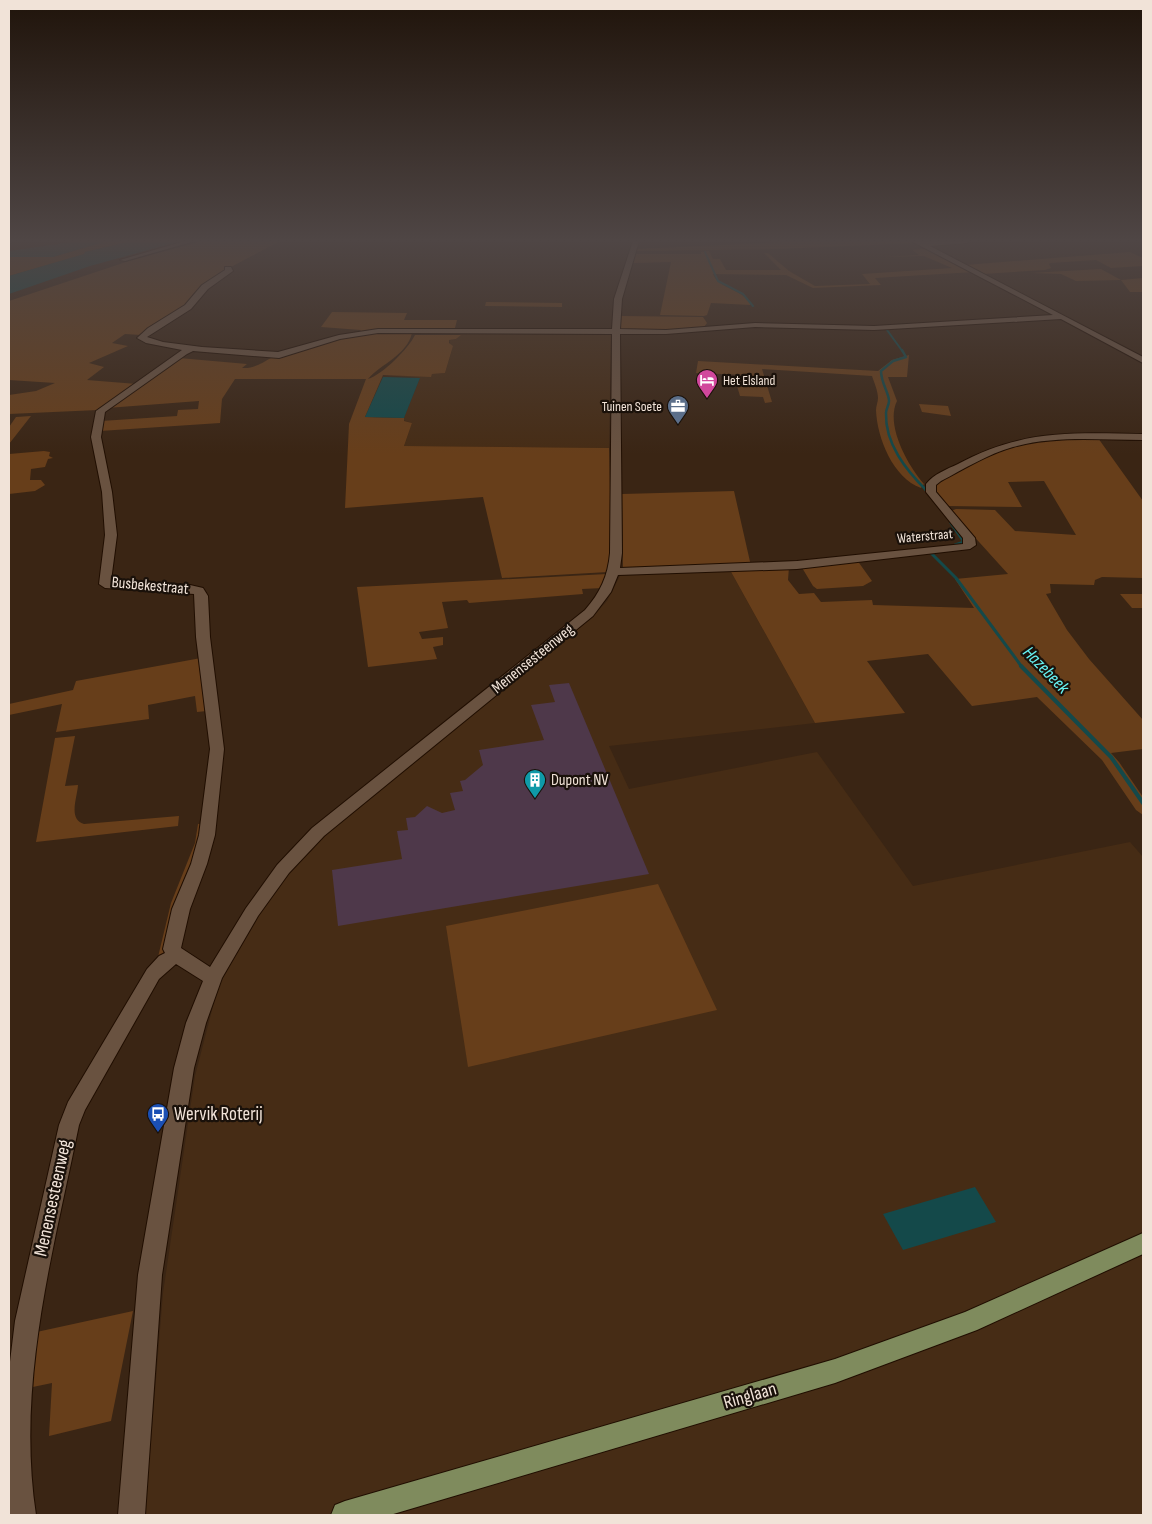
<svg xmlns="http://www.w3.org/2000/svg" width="1152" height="1524" font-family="'Sofia Sans Condensed',sans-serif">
	<rect width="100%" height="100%" fill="#3a2514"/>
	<path fill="#462c15" d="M461 333 611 334 609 448 404 446 412 423 403 420 420 378 383 375 431 376 432 374 445 373 452 350 449 340 456 339Z
		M730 570 815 723 609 746 629 789 817 752 913 886 1130 842 1143 857V1515H145L163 1293 195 1076 218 987 253 920 296 864 343 817 481 708 596 613 607 601 621 574Z"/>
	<path fill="#673e1a" d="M107 241H132L85 252V254L9 276V257H53Z
		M202 241H280L231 267 193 300 141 335 125 334 112 343 128 346 89 363 104 367 87 380 137 384 98 410 9 414V395L36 391 55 383 9 380V301L126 262Z
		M804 241H912L917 243 777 249 636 251V249Z
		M930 248 974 272 875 278 881 285 813 288 786 275 713 274C719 290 745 289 751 305L711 303 707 315 704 316 660 315 671 262 633 263 635 254H701V252L709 251 713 259H720L726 270H781L764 253H768L789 271 815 286 870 284 862 274 952 268 924 256 882 257 919 255 912 250Z
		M1130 252 1143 258V266L1111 268 1096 260 1050 263 1049 264 1051 268 1045 270 983 274 965 265Z
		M1101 269 1121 280 1143 278V292H1130L1121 280 1076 281 1061 274 1030 273Z
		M486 302 562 303V307L485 306Z
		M332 312 407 313 404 320H457L454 332 358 333 361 330 321 327Z
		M621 316 703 317 707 323 704 327 673 331H619Z
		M367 333H412C407 355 381 364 368 379 382 375 409 348 415 335H461L456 339 449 340V343L453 346 445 373 432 374 431 377 383 375 365 417 404 418V421L412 423 404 446 609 448 611 532 608 572 502 578 483 497 345 508 349 424 366 379H235L222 399 220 423 100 431 101 421 177 416 178 410 198 409 199 401 107 408 179 358 247 364 242 368C253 369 262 363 271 358 301 345 335 340 367 333Z
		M909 355 907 377H888L897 401C885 425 908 466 924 484L921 488C893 478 877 438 876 410 876 406 878 402 878 398 878 391 874 382 872 376L762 369 772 402 765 403 763 397 740 396 737 386 747 383V375L696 373 698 361 878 371 892 360Z
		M919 404 948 406 951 416 922 412Z
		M31 416 9 444V427L16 417Z
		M1098 438 1143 501V578L1102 577 1095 580 1094 585 1050 584 1051 593 1046 594 1067 630 1089 659 1143 720V749L1111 753 1119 762 1143 797V815L1136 810 1102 760 1037 697 972 706 928 654 867 661 905 713 815 723 730 570 789 567 788 580 799 594 814 593 821 602 872 600 873 605 974 608 955 579 1008 574 951 511 956 509 995 510 1015 531 1076 535 1044 481 1008 482 1022 507 946 506 936 495 932 485C960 470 989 451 1020 443 1045 437 1073 439 1098 438Z
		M44 451 50 452 49 456 53 458 48 459 45 467 31 469 30 480H41L45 485 35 491 9 494V454Z
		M734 491 751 566 627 569 623 568 622 494Z
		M857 560 872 581 863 586 817 589 813 586 801 566Z
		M607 574 603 588 582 589 583 594 469 603 467 600 442 602 448 628 419 632 422 639 443 637V645L433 647 437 659 368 667 357 587Z
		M1120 594H1143V608H1132Z
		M201 658 207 711 197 712 195 696 148 705 149 719 56 732 62 704 9 715V704L73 690 76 681Z
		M75 736 65 786 78 785C77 799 68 819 84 824L179 816 178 826 36 842 55 738Z
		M205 823 167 951 155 961 158 957 171 903 195 843 198 824Z
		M658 884 717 1010 468 1067 446 926Z
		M133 1311 111 1421 49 1436 52 1383 28 1388 32 1333Z"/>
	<path fill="#14494a" d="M79 241H107L53 257H9V251Z
		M132 241H181L90 266 9 294V276L84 254 85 252Z
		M383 377 420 378 404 418 365 417Z
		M975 1187 996 1222 903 1250 883 1214Z"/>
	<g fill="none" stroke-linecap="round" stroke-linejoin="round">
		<path stroke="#14494a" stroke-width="2" d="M705 252 718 281 743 294 753 306
			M887 330 903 352"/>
		<path stroke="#14494a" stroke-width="2.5" d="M902 350 906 357 893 361 881 371C881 383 889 393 889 401 889 405 886 409 886 413 885 444 906 470 927 491"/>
		<path stroke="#14494a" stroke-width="3" d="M926 490 929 493
			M951 523 964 542 955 545
			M931 553 956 578 1022 667"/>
		<path stroke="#14494a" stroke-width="4" d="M1021 666 1111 757 1143 803"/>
	</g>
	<path fill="#4e384a" d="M569 683 649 874 338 926 332 870 402 859 397 831 408 830 406 818 415 817 427 806 442 813 455 810 450 793 463 791 460 781 465 780 483 765 479 750 544 740 531 705 555 702 549 685Z"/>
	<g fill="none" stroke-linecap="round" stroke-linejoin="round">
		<g stroke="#200e01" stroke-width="2">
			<path id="minor" d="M9 241H15L9 244Z
				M185 241H195L125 261 120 260Z
				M633 241H639L622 299 620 329 666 330 755 323 874 326 1053 315 911 241H970L967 243 930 246 1143 357V363L1061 319 874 330 755 327 666 334H620L622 553 620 568 797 561 963 544V538L926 492V484C934 474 947 469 958 464 1022 429 1073 433 1143 434V440C1100 440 1056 435 1013 447 988 454 964 469 941 481L936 485V492L975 538 976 545 970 549 797 569 618 575 611 592 593 616 324 836 289 873 258 916 222 978 206 1023 194 1068 162 1275 145 1515H118L138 1275 174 1068 186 1023 203 981 176 964 159 979 85 1110 79 1125C53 1253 16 1384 36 1515H9V1370L15 1321 59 1125 68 1102 147 969 159 956 165 953 163 949 172 909 191 864 199 835 210 749 196 637 194 594 105 588 99 584 105 535 102 492 91 437 96 411 182 350 146 343 137 338 148 328 185 305 202 285 225 270V267H231L233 271 208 289 191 309 147 337 163 342 202 347 278 352 339 335 378 329H612L614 299ZM378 333 612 334 610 553C608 576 600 593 585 610L312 828 277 865 246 908 210 967 181 948 190 909 207 864 215 835 224 749 210 637 208 596 203 588 190 585 111 581 117 535 112 492 101 437 105 412 187 354 193 351 279 358 340 339Z"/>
		</g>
		<g stroke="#200e01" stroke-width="2">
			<path id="major" d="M1143 1233V1254L977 1330 835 1383 390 1515H331L335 1505 345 1501 835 1359 965 1312Z"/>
		</g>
		<use href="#minor" fill="#695240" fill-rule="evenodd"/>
		<use href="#major" fill="#7f8b5d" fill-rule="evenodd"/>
	</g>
	<linearGradient id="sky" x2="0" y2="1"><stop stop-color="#20140b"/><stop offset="0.53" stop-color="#4f4645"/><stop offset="1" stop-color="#4f4645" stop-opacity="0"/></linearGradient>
	<rect width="1152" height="454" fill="url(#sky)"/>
	<defs>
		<g id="hotel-pin" transform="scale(1.125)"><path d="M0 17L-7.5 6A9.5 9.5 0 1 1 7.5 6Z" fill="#d1479c" stroke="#1a110a"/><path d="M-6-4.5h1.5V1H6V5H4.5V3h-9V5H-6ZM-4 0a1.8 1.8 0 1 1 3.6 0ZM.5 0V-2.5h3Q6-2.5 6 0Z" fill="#fff"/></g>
		<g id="office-pin" transform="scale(1.125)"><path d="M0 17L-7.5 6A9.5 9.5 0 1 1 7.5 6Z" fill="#5c6f8a" stroke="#1a110a"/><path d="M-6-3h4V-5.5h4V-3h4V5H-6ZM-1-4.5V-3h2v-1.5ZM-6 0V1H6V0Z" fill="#fff"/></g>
		<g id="building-pin" transform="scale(1.125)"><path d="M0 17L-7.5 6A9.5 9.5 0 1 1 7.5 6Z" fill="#0f9aa8" stroke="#1a110a"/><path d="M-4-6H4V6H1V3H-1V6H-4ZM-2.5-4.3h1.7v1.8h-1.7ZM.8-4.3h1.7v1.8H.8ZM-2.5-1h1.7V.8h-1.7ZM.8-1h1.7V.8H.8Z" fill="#fff"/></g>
		<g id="bus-pin" transform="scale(1.125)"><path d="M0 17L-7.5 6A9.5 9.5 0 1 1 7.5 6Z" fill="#1a4fb4" stroke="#1a110a"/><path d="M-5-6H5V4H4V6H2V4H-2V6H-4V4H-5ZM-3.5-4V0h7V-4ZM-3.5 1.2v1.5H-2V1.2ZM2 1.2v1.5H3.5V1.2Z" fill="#fff"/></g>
	</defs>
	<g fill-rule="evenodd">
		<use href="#hotel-pin" x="707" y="380"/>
		<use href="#office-pin" x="678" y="406"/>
		<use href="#building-pin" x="535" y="780"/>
		<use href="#bus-pin" x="158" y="1114"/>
	</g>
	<g text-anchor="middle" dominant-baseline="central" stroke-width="4.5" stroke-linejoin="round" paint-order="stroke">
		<g font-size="14" fill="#f1e3d8" stroke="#1a110a" text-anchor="start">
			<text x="723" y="380">Het Elsland</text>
			<text x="662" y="406" text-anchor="end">Tuinen Soete</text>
		</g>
		<g font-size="14" fill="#f1e3d8" stroke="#1a110a">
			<text transform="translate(925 536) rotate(-5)">Waterstraat</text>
		</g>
		<g font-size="16" fill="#f1e3d8" stroke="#1a110a">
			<text transform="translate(150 586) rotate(5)">Busbekestraat</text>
			<text transform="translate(533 659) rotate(-39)">Menensesteenweg</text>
		</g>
		<g font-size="16" fill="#f1e3d8" stroke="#1a110a" text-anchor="start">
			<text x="551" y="780">Dupont NV</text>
		</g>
		<g font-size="18" font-style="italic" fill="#66f3f4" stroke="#1a110a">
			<text transform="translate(1046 670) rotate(46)">Hazebeek</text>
		</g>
		<g font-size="19" fill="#f1e3d8" stroke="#1a110a" text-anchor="start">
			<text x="174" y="1114">Wervik Roterij</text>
		</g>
		<g font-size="19" fill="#f1e3d8" stroke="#1a110a">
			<text transform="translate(53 1198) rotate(-78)">Menensesteenweg</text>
			<text transform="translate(750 1396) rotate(-16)">Ringlaan</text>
		</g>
	</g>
	<rect width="1152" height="1524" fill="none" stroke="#f1e3d8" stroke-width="20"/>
</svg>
